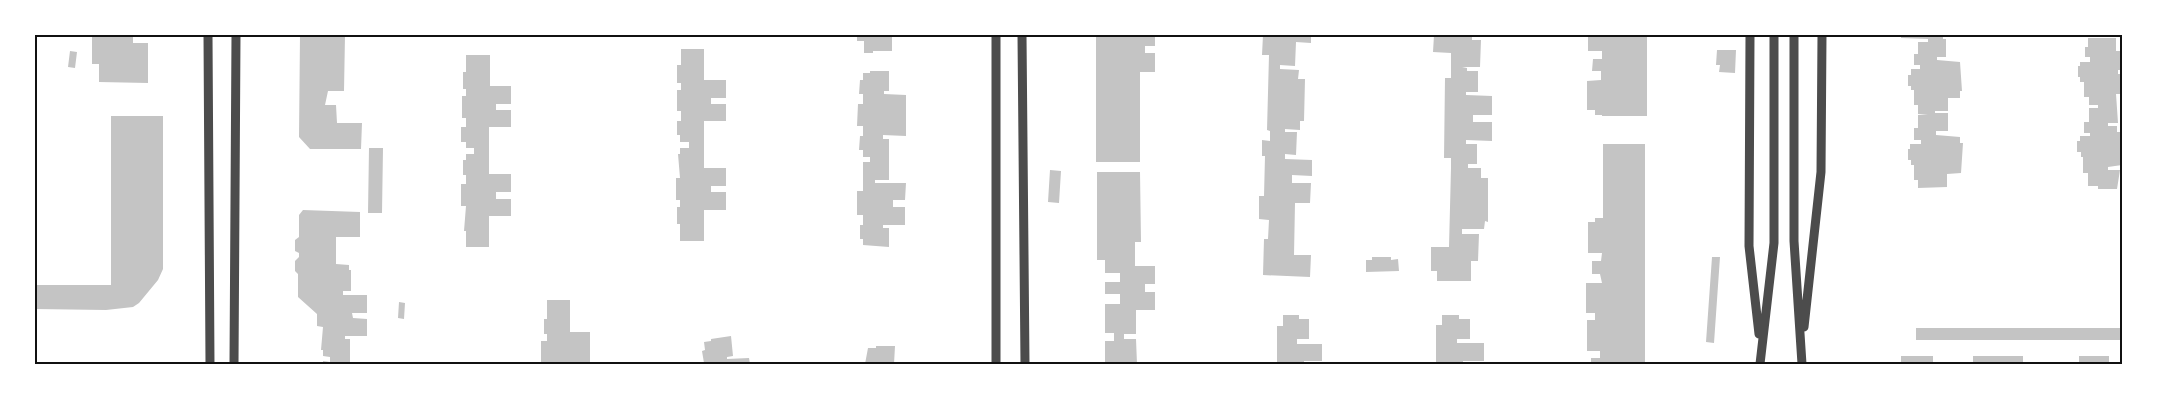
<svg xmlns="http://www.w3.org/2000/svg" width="2157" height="399" font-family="'Public Sans',sans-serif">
	<rect width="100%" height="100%" fill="#fff"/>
	<path fill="#c4c4c4" d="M92 35H133V43H148V83L99 82V64H92Z
		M300 35H345L344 91H328L325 105H336L337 123H362L361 149H310L299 137Z
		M857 35H892V51H873V53H864V41H857Z
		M1096 35H1155V46H1145V53H1155V72H1140V162H1096Z
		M1263 35H1311V43L1296 42 1295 66 1280 65V69L1299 70 1298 79H1305L1304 121H1300V130L1285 129V132H1297L1296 155 1285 154V159L1312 160V176L1292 175V183H1311L1310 203H1295L1294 255H1311L1310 277 1263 275 1264 239H1268L1269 220 1259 219V196H1264L1265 156H1262V140L1270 141V131L1267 130 1269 55H1262Z
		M1434 35H1472V40H1481L1480 67H1462L1467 68V71H1478V92H1466V95L1492 96V115H1473V122H1492V141L1466 140V144H1477V164H1468V168H1481V178H1488V222L1485 221 1484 229H1462V234H1479L1478 261H1471V281H1437V271H1431V247H1449L1451 168V158H1444L1445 78H1451V53L1433 52Z
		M1588 35H1647V116H1602V115H1595V110H1587V81L1601 80V71H1592L1593 59H1602V51H1588Z
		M1901 35H1943V39H1946V57H1937V60L1960 62 1962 91H1960V98H1948V111H1935V113H1948V131H1936V135L1960 137V143H1963L1961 173 1947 174V187L1918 188V180H1914V165H1911V160H1908V149H1910V144H1921V140H1914V128H1918V115L1928 114H1918V105H1914V90H1911V86H1908V75H1911V69H1920V65H1914V54H1918V42H1928V39L1901 38Z
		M2088 38H2116V51H2122V70H2118V74H2122V94H2116L2118 123H2108V126H2117V132H2122V165L2108 167V170H2120L2117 189H2098V186H2088V173H2083V157H2081V152H2077V141H2080V136H2090V133H2084V122H2089V108H2098V105H2089V97H2084V82H2080V77H2078V66H2080V62H2090V57H2085V47H2088Z
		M681 49H704V80H726V98H711V104H726V121H704V168H726V186H711V192H726V210H704V241H680V224H677V207H680V200H676V178H680L678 154H680V148H689V142H680V135H677V121H681V111H677V90H681V83H677V65H681Z
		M1717 50H1736L1735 73 1719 72 1720 65H1716Z
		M70 51 77 52 75 68 68 67Z
		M466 55H490V86H511V104H496V110H511V127H489V174H511V192H496V199H511V216H489V247H466V231H464L466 206H461V184H466V175H463V160H466V154H474V148H466V142H461V127H466V118H462V96H466V89H463V72H466Z
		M870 71H889V91H884V94L906 95V136L883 135V139H889V180H875V183H906L905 200H893V207H905V225H883V228H889V247L863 245V239H860V225H863V215H857V191H863V162H870V157H863V150H859L860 136H863V126H857L858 104H863V94H859L860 80H863V73H870Z
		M111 116H163V269L158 280 139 303 133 307 106 310 35 309V285H111Z
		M1603 144H1645V364H1591V358H1600V351H1587V320H1595V313H1586V283H1602L1600 274H1592V261H1601L1602 253H1588V222H1595V218H1603Z
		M369 148H383L382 213H368Z
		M1050 170 1061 171 1059 203 1048 202Z
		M1097 172H1140L1141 242H1135V266H1155V284H1145V292H1155V310H1136V334H1124V339H1136L1137 364H1105V341H1114V333H1105V304H1120V294H1105V282H1120V273H1105V260H1097Z
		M303 210 360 212V237H336V264L349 265V270H351V291H343V295H367V313H352L353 318 367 319V336H345V339H350V364H323V361L330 362V357L323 356V350H321L323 327 317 326V314L298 297V274L295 271V261L299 257V253L295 251V240L299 237V215Z
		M1372 257H1391V260L1398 259 1399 271 1366 272V260H1372Z
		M1712 257H1720L1714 343 1706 342Z
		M547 300H570V332H590V364H541V341H547V334H544V319H547Z
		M399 302 405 303 404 319 398 318Z
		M1283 315H1299V319H1309V339H1297V344H1322V361H1304V364H1277V326H1283Z
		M1442 315H1459V319H1470V339H1457V343H1484V361H1463V364H1436V325H1442Z
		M1916 328H2122V340H1916Z
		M731 336 733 356 727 357V359L749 358 750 364 704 363 702 351 705 350 704 342 711 341V339Z
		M876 346H895L894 364H865L868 348H876Z
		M1901 356H1933V364H1901Z
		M1973 356H2023V364H1973Z
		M2079 356H2109V364H2079Z"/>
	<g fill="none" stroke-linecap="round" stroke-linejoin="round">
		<path stroke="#4c4c4c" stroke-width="9" d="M208 35 210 364
			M996 35V364
			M1022 35 1025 364
			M1750 35 1749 246 1759 334
			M1794 35V241L1802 364
			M1804 327 1821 172 1822 35
			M234 364 236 35
			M1760 364 1774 243V35"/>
	</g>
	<rect width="2157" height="399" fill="none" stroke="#ffffff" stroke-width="72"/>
	<rect x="36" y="36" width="2085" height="327" fill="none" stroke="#111" stroke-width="2"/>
</svg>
